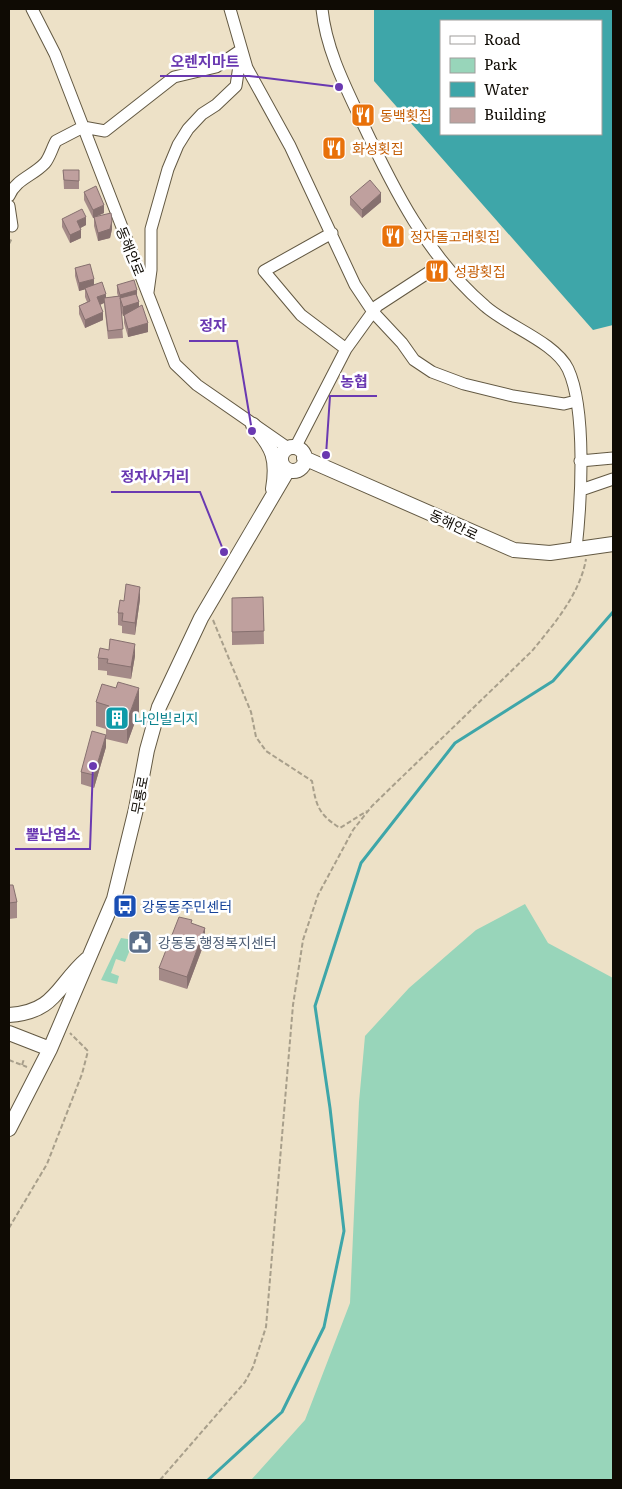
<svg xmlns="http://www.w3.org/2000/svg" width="622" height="1489" font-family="Literata,'Noto Sans KR',serif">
	<rect width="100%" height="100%" fill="#ede1c7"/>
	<path fill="#98d5ba" d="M525 904 548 943 613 978V1480H251L305 1420 350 1303 359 1102 365 1036 409 988 476 930Z
		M121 938 134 940 125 962 116 959 111 973 119 976 117 984 101 980Z"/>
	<path fill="#3ea6a9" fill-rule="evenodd" d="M374 9H613V325L593 330 374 81ZM441 21H601V134H441Z"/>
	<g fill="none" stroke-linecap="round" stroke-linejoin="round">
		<path stroke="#3ea6a9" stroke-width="3" d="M208 1480 282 1412 324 1327 344 1231 330 1108 315 1006 361 863 455 743 553 681 613 612"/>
		<g stroke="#635943" stroke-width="13">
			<path id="minor" d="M32 9 55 54 175 364 197 385 288 448
				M230 9 247 68 290 146 355 285 373 312 402 343 414 360 432 372 464 384 513 396 564 404 576 401
				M322 9C326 49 345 86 362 122 394 190 427 256 485 306 507 326 555 342 568 369 587 410 581 504 576 549
				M9 196C16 179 33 176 45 163 50 157 52 148 56 141L83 127 105 131 174 77 216 67 241 50
				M9 206 12 226
				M332 233 264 271 301 315 346 349
				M148 292 151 270V229L168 169 178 145 188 129 202 114 216 105 236 86 241 52
				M295 448 346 349 377 306 443 263
				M580 461 613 458
				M581 490 613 479"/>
		</g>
		<g stroke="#635943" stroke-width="16">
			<path id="major" d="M253 425C273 447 278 459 273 489
				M281 459a12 12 0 1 1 24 0a12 12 0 1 1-24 0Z
				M304 458 514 550 550 553 613 544
				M9 1015C56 1012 57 985 87 959
				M9 1033 50 1049
				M9 1129 50 1049 114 899 136 809 147 750 159 707 201 618 288 470"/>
		</g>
		<path stroke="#a89f8b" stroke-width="2" stroke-dasharray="5 2.5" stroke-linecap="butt" d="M9 244 12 238
			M213 620 251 712 256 737 266 751 312 781C316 805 318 814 340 828L367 811
			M9 1060 27 1067
			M22 1065 24 1059
			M9 1228 47 1164 82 1074 88 1051 70 1033
			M160 1480 245 1382 253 1367 266 1327 293 1005 303 940 318 895 353 830 372 806 532 651C554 624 580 594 586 559"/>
		<use href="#minor" stroke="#fff" stroke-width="11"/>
		<use href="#major" stroke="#fff" stroke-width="14"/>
	</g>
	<path fill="#a48a88" d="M63 170H79V189H64Z
		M84 192 104 213 97 216 112 229 110 238 98 241 94 226V218H93L84 200Z
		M350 197 381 202 362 218 350 205Z
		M62 219 86 225 80 228 81 238 70 243 62 227Z
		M75 268 94 285 106 298 118 296 117 293V285L137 295 139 306 148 332 128 337 124 323V315L123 316 121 310 123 338 108 339 104 303 100 305 103 320 85 328 79 314V306L87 302 85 297V289L79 291 75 276Z
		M263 597 264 644 232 645V598Z
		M140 599 135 635 122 633V626L118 625V613L124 601Z
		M135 656 131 679 107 675V671L98 670V658Z
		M96 702 139 711 127 744 106 739V747L94 788 81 784V772L106 735V729L96 726Z
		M9 885 17 902V918L9 919Z
		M205 941 187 989 159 980V968Z"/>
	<path fill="#86706f" d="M381 193V202L362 218V210Z
		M104 205V213L93 218V210Z
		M86 217V225L77 230V221Z
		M112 221V229L110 238 98 241V233Z
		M81 230V238L70 243V235Z
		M94 279V287L79 291V283Z
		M137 290V299H120V295Z
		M106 294V302L104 298V303L97 306V297Z
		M139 302V310L123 316V307Z
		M103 312V320L85 328V320Z
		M148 323V332L128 337V329Z
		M140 587V599L135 635V623Z
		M135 644V656L131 679V667Z
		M139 688V711L127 744V721Z
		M106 735V747L94 788V775Z
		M205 928V941L187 989V977Z"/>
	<path fill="#bfa09e" stroke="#86706f" d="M63 170H79V181L64 180Z
		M370 180 381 193 362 210 350 197Z
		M96 186 104 205 93 210 84 192Z
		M82 209 86 217 77 221 81 230 70 235 62 219Z
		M111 213 112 221 110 229 98 233 94 217Z
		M90 264 94 279 79 283 75 268Z
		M134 280 137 290 120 295 117 285Z
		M102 282 106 294 97 297 103 312 85 320 79 306 90 301 85 288Z
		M136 294 139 302 123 307 120 298Z
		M120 296 123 329 108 331 104 298Z
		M142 305 148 323 128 329 124 315Z
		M126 584 140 587 135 623 122 621 123 613H118L120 600 124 601Z
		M263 597 264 631 232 632V598Z
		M110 639 135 644 131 667 107 663 108 659 98 658 100 648 109 650Z
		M118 682 139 688 127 721 106 716 109 706 96 702 102 684 116 688Z
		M92 731 106 735 94 775 81 772Z
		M9 885H13L17 902 9 903Z
		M179 917 192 920 191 923 205 928 187 977 159 968Z"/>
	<defs>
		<g id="restaurant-square" transform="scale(1.25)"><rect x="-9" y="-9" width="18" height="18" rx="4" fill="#e8710a" stroke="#fff"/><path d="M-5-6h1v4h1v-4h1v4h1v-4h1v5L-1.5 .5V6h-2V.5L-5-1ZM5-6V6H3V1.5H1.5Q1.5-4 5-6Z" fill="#fff"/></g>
		<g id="building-square" transform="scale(1.25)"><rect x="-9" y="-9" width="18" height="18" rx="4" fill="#0f9aa8" stroke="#fff"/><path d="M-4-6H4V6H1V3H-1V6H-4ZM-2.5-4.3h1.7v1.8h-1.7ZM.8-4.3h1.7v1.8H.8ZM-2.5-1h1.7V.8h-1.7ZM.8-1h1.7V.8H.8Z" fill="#fff"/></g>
		<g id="bus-square" transform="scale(1.25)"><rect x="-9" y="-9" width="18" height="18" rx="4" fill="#1a4fb4" stroke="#fff"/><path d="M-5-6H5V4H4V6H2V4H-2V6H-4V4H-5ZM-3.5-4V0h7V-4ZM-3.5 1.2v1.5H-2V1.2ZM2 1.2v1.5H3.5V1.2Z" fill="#fff"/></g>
		<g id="civic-square" transform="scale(1.25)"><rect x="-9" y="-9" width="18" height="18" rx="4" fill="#5c6f8a" stroke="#fff"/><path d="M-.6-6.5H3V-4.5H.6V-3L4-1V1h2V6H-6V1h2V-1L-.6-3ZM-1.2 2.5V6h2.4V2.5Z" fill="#fff"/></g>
	</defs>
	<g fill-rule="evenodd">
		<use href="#restaurant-square" x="363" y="115"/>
		<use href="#restaurant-square" x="334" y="148"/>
		<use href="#restaurant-square" x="393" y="236"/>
		<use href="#restaurant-square" x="437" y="271"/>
		<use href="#building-square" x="117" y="718"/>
		<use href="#bus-square" x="125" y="906"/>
		<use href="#civic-square" x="140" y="942"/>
	</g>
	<g text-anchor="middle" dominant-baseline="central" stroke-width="5" stroke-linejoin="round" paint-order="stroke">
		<g font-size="14" fill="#c56008" stroke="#fff" text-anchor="start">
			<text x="380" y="115">동백횟집</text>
			<text x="352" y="148">화성횟집</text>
			<text x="410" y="236">정자돌고래횟집</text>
			<text x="454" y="271">성광횟집</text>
		</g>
		<g font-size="14" fill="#0f0b04" stroke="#fff">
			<text transform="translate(131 251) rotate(68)">동해안로</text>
			<text transform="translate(454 524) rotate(25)">동해안로</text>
			<text transform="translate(139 795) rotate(-79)">무룡로</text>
		</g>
		<g font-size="14" fill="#0d838f" stroke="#fff" text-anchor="start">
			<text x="134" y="718">나인빌리지</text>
		</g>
		<g font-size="14" fill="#164399" stroke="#fff" text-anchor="start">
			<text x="142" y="906">강동동주민센터</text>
		</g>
		<g font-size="14" fill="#4e5e75" stroke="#fff" text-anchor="start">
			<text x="158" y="942">강동동 행정복지센터</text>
		</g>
	</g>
	<path fill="none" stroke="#6a39b1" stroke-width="2" d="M339 87L249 76H160M252 431L237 341H189M326 455L330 396H377M224 552L200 492H111M93 766L90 849H15"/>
	<g fill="#6a39b1" stroke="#fff" stroke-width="2">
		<circle cx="339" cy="87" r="5"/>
		<circle cx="252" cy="431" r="5"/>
		<circle cx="326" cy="455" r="5"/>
		<circle cx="224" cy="552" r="5"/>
		<circle cx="93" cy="766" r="5"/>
	</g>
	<g font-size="15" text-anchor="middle" font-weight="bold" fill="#6a39b1" stroke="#fff" stroke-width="5" stroke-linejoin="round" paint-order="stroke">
		<text x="205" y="67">오렌지마트</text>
		<text x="213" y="331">정자</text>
		<text x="354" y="387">농협</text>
		<text x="155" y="482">정자사거리</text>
		<text x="53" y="840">뿔난염소</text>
	</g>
	<rect width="622" height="1489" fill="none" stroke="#0f0b04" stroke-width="20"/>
	<rect x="440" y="20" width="162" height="115" fill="#ffffff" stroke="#9f9d9b"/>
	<rect x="450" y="36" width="25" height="8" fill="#ffffff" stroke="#9f9d9b"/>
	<text x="484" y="45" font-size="15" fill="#0f0b04">Road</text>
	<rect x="450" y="58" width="25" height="15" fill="#98d5ba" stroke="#9f9d9b"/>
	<text x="484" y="70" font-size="15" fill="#0f0b04">Park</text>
	<rect x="450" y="82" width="25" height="15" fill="#3ea6a9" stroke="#9f9d9b"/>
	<text x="484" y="95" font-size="15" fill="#0f0b04">Water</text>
	<rect x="450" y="108" width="25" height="15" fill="#bfa09e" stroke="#9f9d9b"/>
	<text x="484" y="120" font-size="15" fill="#0f0b04">Building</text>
</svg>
